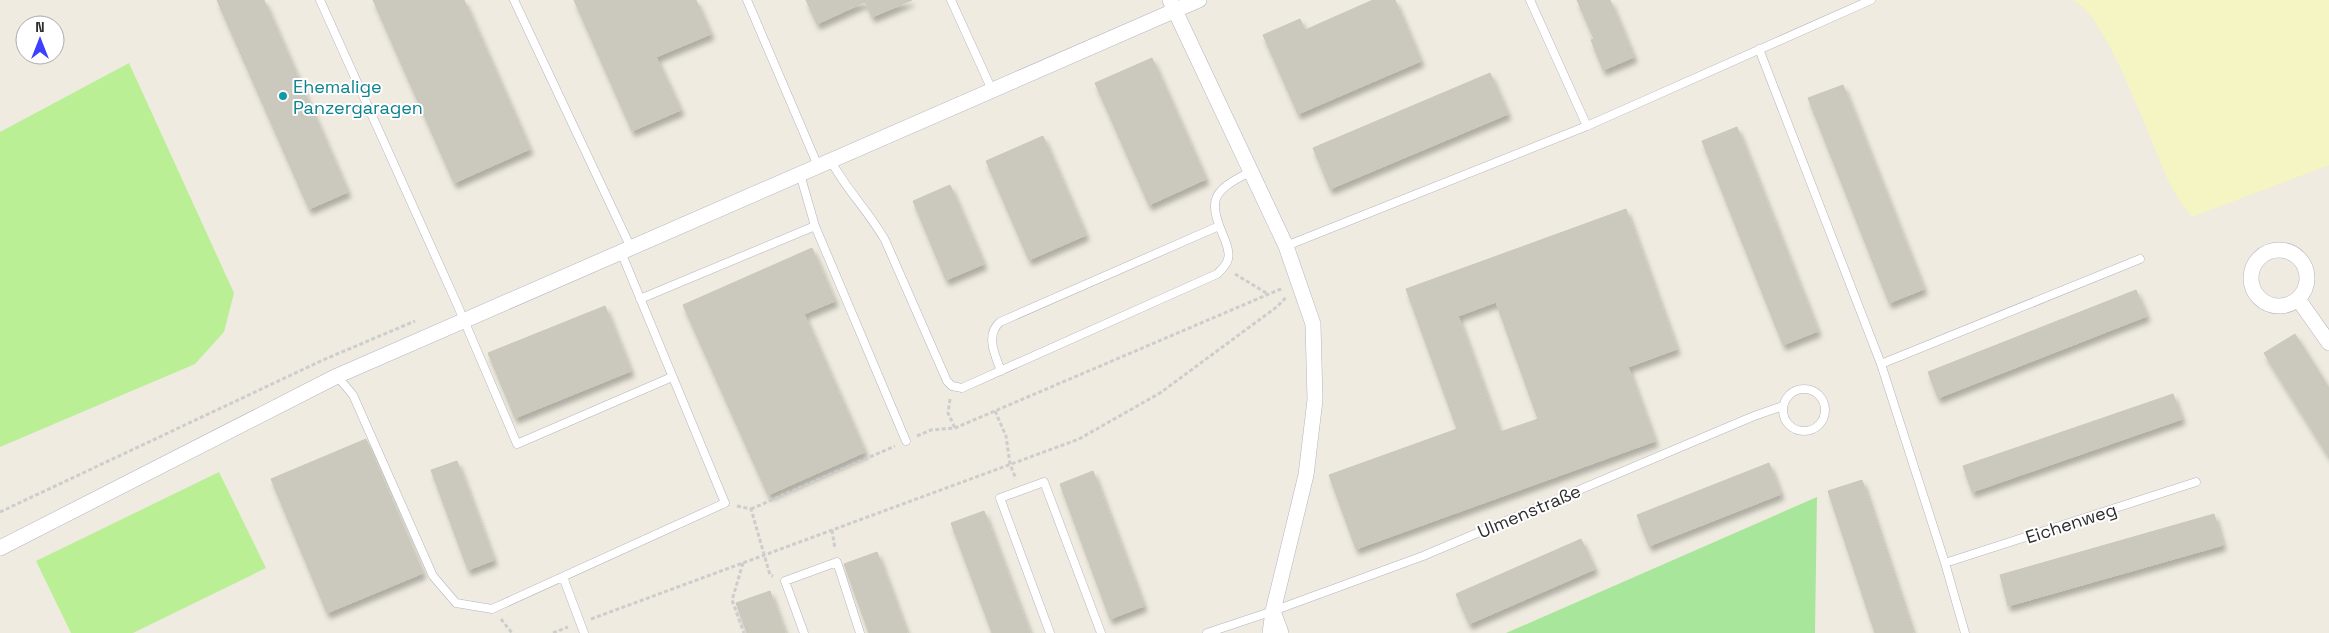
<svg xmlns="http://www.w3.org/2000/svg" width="2329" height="633" font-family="'Space Grotesk',sans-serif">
	<defs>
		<filter id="shadow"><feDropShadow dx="3" dy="5.5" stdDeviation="2.5" flood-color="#0004"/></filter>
	</defs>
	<rect width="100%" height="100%" fill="#efebe0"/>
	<path fill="#a8e79b" d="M1817 497 1815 633H1506Z"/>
	<path fill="#f4f5c3" d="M2072 0H2329V165L2192 217C2185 207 2176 197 2171 186 2153 149 2106 11 2072 0Z"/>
	<path fill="#baef96" d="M129 63 234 293 224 332 195 364 0 447V132Z
		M219 472 266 568 133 633H71L36 561Z"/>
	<path fill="#cbc9be" stroke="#cbc8b9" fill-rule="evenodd" filter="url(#shadow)" d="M217 0H264L348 192 309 209Z
		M373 0H464L530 149 454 183Z
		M574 0H696L711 34 656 57 681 110 632 131Z
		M806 0H912L872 17 865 2 817 24Z
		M1373 0H1395L1421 61 1298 114 1263 35 1300 19 1305 30Z
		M1577 0H1610L1634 57 1603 70 1591 40 1594 39Z
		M1152 58 1206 179 1149 205 1095 83Z
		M1490 73 1508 114 1330 189 1313 148Z
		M1843 85 1924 289 1889 303 1808 98Z
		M1737 127 1818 331 1783 345 1702 141Z
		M1043 136 1086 235 1029 260 986 161Z
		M950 185 984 264 946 280 913 201Z
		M1626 209 1677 349 1628 367 1655 441 1356 549 1329 475 1457 429 1406 289ZM1496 302 1538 419 1500 432 1458 316Z
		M812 248 835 301 804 314 865 452 768 495 683 305Z
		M2136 290 2147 316 1938 398 1928 372Z
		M605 306 631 371 515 418 488 353Z
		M2295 334 2329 388V457L2264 353Z
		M2173 394 2182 419 1972 492 1963 466Z
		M366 439 423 573 327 613 271 479Z
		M457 461 494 560 468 570 431 470Z
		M1769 463 1781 494 1649 546 1637 515Z
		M1093 471 1144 606 1110 619 1060 484Z
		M1862 480 1913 633H1875L1828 491Z
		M984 511 1030 633H992L951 523Z
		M2214 514 2223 545 2008 606 2000 575Z
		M1581 539 1595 569 1469 624 1456 594Z
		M877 552 907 633H869L844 564Z
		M770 591 785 633H747L736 603Z"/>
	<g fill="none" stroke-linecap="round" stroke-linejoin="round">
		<g stroke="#b4b4c1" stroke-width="9">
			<path id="service" d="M320 0 457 304 517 444 672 377
				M514 0 631 248
				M747 0 818 166
				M951 0 992 90
				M1530 0 1587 126
				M1759 49 1881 364 1945 563 1965 633
				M831 161C846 189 869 212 885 240L947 381 952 386 962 388 1217 274C1221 270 1227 265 1228 259 1230 253 1227 246 1225 240 1208 200 1210 192 1250 172
				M800 174 815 226 906 441
				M1286 246 1587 126 1871 0
				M640 299 815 226
				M1881 364 2140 259
				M1001 371C995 355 985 335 1000 322L1219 226
				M337 376 353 395 433 576 456 603 492 609 725 503 621 252
				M1783 410a21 21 0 1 1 42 0a21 21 0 1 1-42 0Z
				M1945 563 2196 482
				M563 577 584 633
				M804 633 785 581 837 562 860 633
				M1050 633 1000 498 1044 482 1101 633
				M1207 633 1273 611 1423 556 1754 416 1783 406"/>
		</g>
		<g stroke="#b4b4c1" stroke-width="16">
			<path id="minor" d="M1170 0 1286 246 1313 324 1315 400 1306 475 1273 611
				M2251 278a28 28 0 1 1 56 0a28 28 0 1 1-56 0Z
				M2298 299 2329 343
				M0 548 337 376 1199 0
				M1270 633 1273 611 1281 633"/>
		</g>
		<path stroke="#cdcdcd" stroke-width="3" stroke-dasharray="4 2.5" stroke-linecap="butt" d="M1235 274 1268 294
			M950 399 948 413 955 428
			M995 411 1006 436 1010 464 1016 479
			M917 436 931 430 955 428 1283 288
			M737 506 751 509 770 575 773 576
			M751 509 895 446
			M0 512 323 360 415 321
			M832 530 835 549
			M743 563 732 600 744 633
			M501 619 512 633
			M591 619 1079 439 1160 393 1278 306 1287 296
			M553 633 568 627"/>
		<use href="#service" stroke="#fff" stroke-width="8"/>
		<use href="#minor" stroke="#fff" stroke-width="15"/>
	</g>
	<circle fill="#0f9aa8" stroke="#fff" stroke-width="2" cx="283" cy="96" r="5"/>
	<g text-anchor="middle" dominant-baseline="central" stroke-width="4" stroke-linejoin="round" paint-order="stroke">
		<g font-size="18" fill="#0d838f" stroke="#fff" text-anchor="start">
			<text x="293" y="86">Ehemalige<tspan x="293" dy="21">Panzergaragen</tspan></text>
		</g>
		<g font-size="18" fill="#2e2e2e" stroke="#fff">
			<text transform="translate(1529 511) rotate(-23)">Ulmenstraße</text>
			<text transform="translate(2071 523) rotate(-18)">Eichenweg</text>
		</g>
	</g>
	<g transform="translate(40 40)"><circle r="24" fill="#ffffff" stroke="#ababab"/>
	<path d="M0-4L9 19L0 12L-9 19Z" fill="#3d40ff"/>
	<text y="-8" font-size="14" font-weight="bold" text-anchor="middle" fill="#2e2e2e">N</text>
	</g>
</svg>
